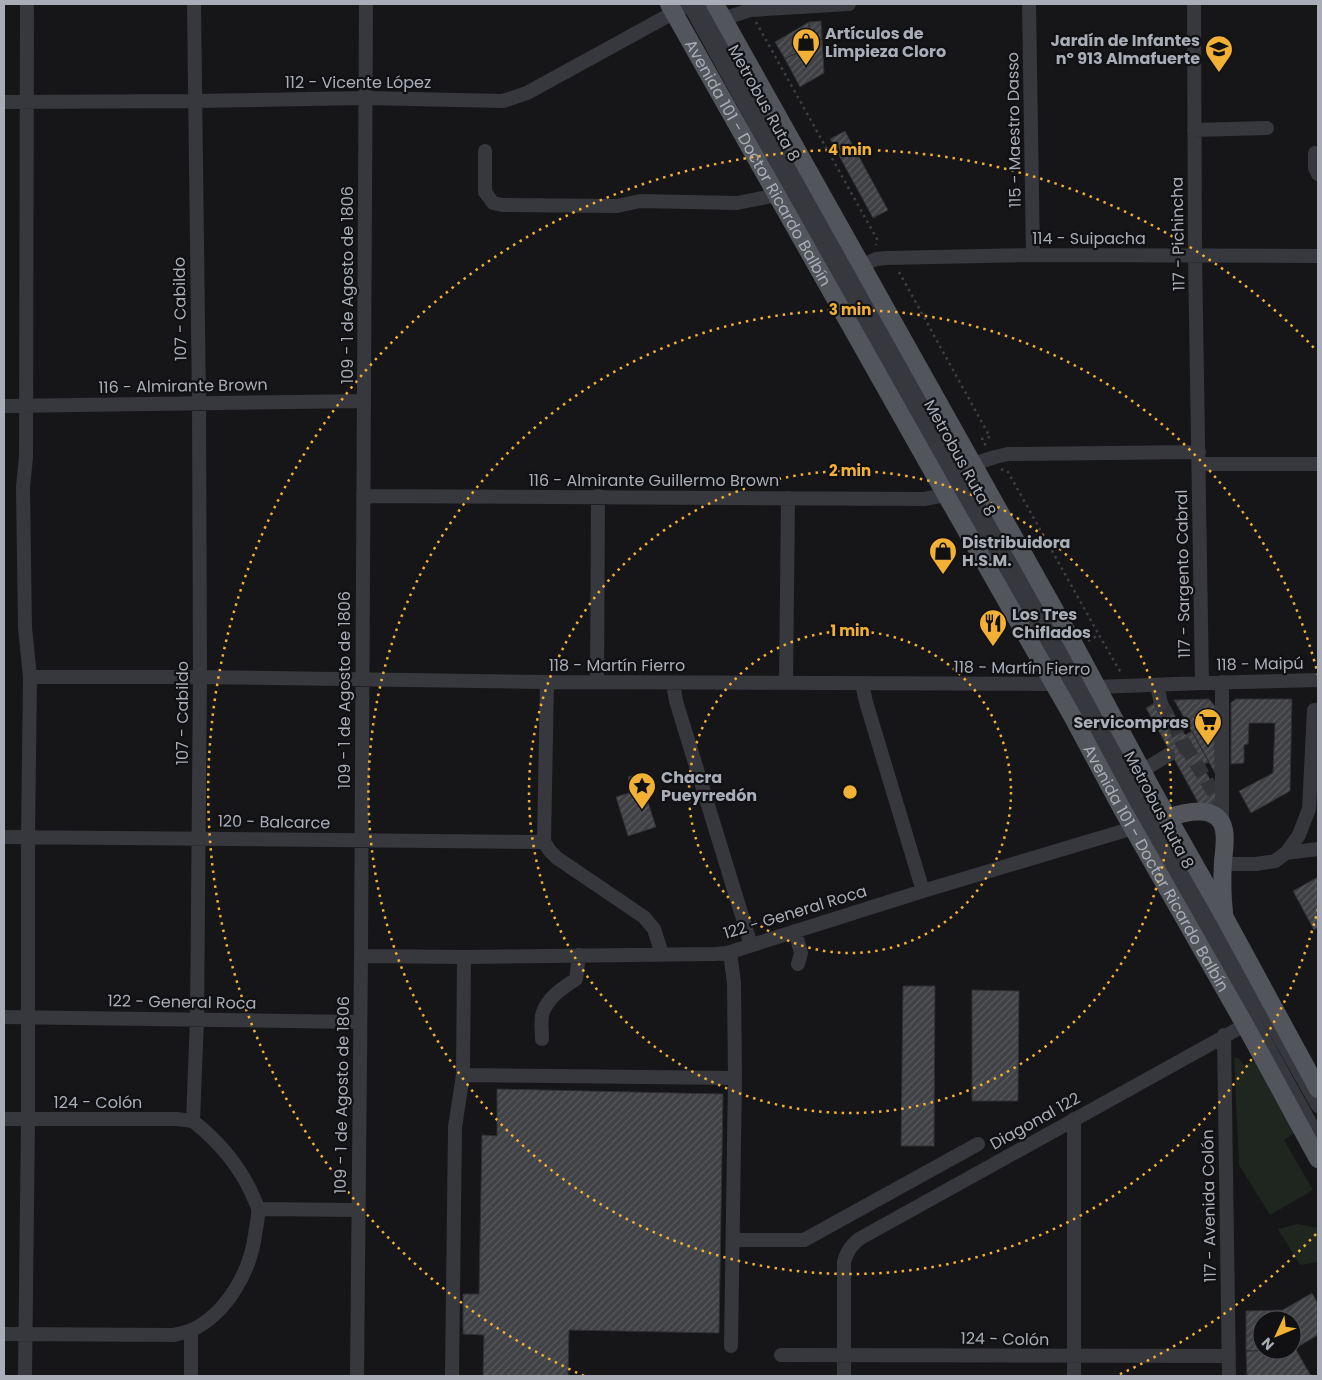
<svg xmlns="http://www.w3.org/2000/svg" width="1322" height="1380" font-family="Poppins,sans-serif">
	<defs>
		<pattern id="building-hatch" width="6" height="6" patternUnits="userSpaceOnUse" patternTransform="scale(1.25)"><rect width="6" height="6" fill="#404145"/><path d="M-1 1l2-2M0 6l6-6M5 7l2-2" fill="none" stroke="#595a5e"/></pattern>
	</defs>
	<rect width="100%" height="100%" fill="#161618"/>
	<path fill="#1e261f" d="M1234 1058H1238L1244 1065 1257 1060 1297 1132 1284 1140 1313 1190 1270 1215 1239 1165Z
		M1298 1224 1318 1228V1262L1300 1265 1278 1229Z"/>
	<path fill="url(#building-hatch)" stroke="#303034" d="M821 21 822 39 810 40 809 22Z
		M809 22 810 46 785 59 775 42Z
		M822 39 824 73 800 87 785 59Z
		M845 131 888 210 873 218 830 139Z
		M1165 697 1185 735 1192 731 1209 762 1202 765 1224 804 1205 815 1146 708Z
		M1209 699 1215 706V773L1174 700Z
		M1236 699H1292L1290 791 1251 813 1239 791 1273 773 1275 723H1249L1248 744 1244 745V763L1231 764V703Z
		M639 774 656 827 628 836 616 797 632 792 628 777Z
		M1318 877V927L1314 930 1293 891Z
		M903 986H935L934 1146H901Z
		M972 990 1019 991 1018 1101H972Z
		M497 1089 723 1094 719 1333 569 1330 568 1376H483L484 1335 463 1334V1294H479L482 1135 497 1136Z
		M1312 1293 1318 1304V1335L1292 1350V1320H1262V1350H1292L1246 1351V1311L1283 1310Z
		M1295 1348 1311 1376H1247L1246 1351 1292 1350Z"/>
	<g fill="none" stroke-linecap="round" stroke-linejoin="round">
		<path stroke="#333438" stroke-width="14" stroke-dasharray="14 7" stroke-linecap="butt" d="M1161 704 1185 745 1168 755
			M1185 745 1223 808"/>
		<path stroke="#3d3f44" stroke-width="2.5" stroke-dasharray="2.5 4" stroke-linecap="butt" d="M756 22 877 239 876 245
			M899 272 990 437 982 439 986 446
			M1001 469 1008 472 1099 635
			M1088 641 1099 635 1121 673"/>
		<path stroke="#37383d" stroke-width="14" d="M689 4 1048 654 1086 713 1146 825 1318 1137
			M703 4 1064 655 1098 712 1157 821 1169 841 1318 1106
			M1029 4 1033 255
			M1194 4 1195 256 1202 683
			M723 19 750 10 849 4
			M4 102 194 101 365 98 503 101 527 93 682 8
			M1194 130 1267 128
			M485 151V192L493 203 502 205 617 206 640 201 737 203 777 195
			M1315 153V168L1318 174
			M861 266 876 259 886 258 1033 255 1318 256
			M4 406 364 401
			M973 464 995 457 1008 454 1199 452
			M1199 464H1318
			M363 496 924 499 946 495
			M30 677H200L547 682 1054 684 1097 687 1202 683 1318 680
			M597 681 598 496
			M547 682 544 842 550 851 557 858 644 917 654 929 662 954
			M1222 682V823
			M673 683 676 701 751 945
			M786 683 788 498
			M862 684 866 702 923 891
			M1157 685 1161 704
			M1142 771 1168 755
			M4 837 544 842
			M1286 853 1318 849
			M1223 864H1256L1275 861 1286 853 1299 835 1309 809 1314 710H1318
			M795 931 801 953 798 964
			M730 952 734 983 735 1078 731 1346
			M361 956 464 957 715 954 727 953 923 891 1140 826
			M4 1017 360 1022
			M1224 1035 1229 1376
			M542 1039C542 1031 540 1019 543 1012 549 996 563 988 576 979L579 955
			M463 1075 735 1078
			M4 1119H177L193 1121
			M1074 1119V1376
			M193 1121 197 1019 200 677 199 403 194 4
			M258 1209 358 1210
			M733 1240H804L978 1144
			M4 1334 174 1335C180 1333 187 1332 192 1330 227 1313 250 1272 255 1235 256 1227 259 1216 258 1209 257 1204 254 1199 252 1194 239 1165 218 1141 193 1121
			M781 1355 1229 1356
			M25 1376 28 1120V837L30 677 25 628 23 487 26 457 27 4
			M191 1376V1330
			M357 1376 361 956 366 4
			M452 1376 455 1127 463 1075 464 957
			M844 1376V1262C847 1251 851 1246 859 1239L1245 1025"/>
		<g stroke="#53555c" stroke-width="18">
			<path id="s1" d="M669 4 946 495 1071 714 1122 809 1245 1025 1318 1159"/>
			<path d="M715 4 1076 648 1154 793 1225 918 1318 1089"/>
			<path d="M1167 818C1185 812 1219 803 1224 830 1226 840 1224 851 1223 861 1222 878 1222 895 1224 912"/>
		</g>
	</g>
	<g fill="none" stroke="#f2b134" stroke-width="2.5" stroke-dasharray="2.5 5">
		<circle cx="850" cy="792" r="161"/>
		<circle cx="850" cy="792" r="321"/>
		<path d="M1318 909A482 482 0 1 1 1318 675"/>
		<path d="M1316 1234A642 642 0 0 1 1116 1376M584 1376A642 642 0 1 1 1316 350"/>
	</g>
	<defs>
		<g id="shop-pin" transform="scale(1.4375)"><path d="M0 17L-7.5 6A9.5 9.5 0 1 1 7.5 6Z" fill="#f2b134" stroke="#111113"/><path d="M-5-2.5h2.3a2.7 3.5 0 0 1 5.4 0H5L5.5 6h-11ZM-1.5-2.5h3a1.5 2.3 0 0 0-3 0Z" fill="#111"/></g>
		<g id="school-pin" transform="scale(1.4375)"><path d="M0 17L-7.5 6A9.5 9.5 0 1 1 7.5 6Z" fill="#f2b134" stroke="#111113"/><path d="M0-5L7-2L0 1L-7-2ZM-4 1L0 2.5L4 1V4Q0 6-4 4Z" fill="#111"/></g>
		<g id="restaurant-pin" transform="scale(1.4375)"><path d="M0 17L-7.5 6A9.5 9.5 0 1 1 7.5 6Z" fill="#f2b134" stroke="#111113"/><path d="M-5-6h1v4h1v-4h1v4h1v-4h1v5L-1.5 .5V6h-2V.5L-5-1ZM5-6V6H3V1.5H1.5Q1.5-4 5-6Z" fill="#111"/></g>
		<g id="supermarket-pin" transform="scale(1.4375)"><path d="M0 17L-7.5 6A9.5 9.5 0 1 1 7.5 6Z" fill="#f2b134" stroke="#111113"/><path d="M-6-5.5h2.5l.6 2H6L4.5 2H-2.5L-4.4-4H-6ZM-1.5 3.2a1.3 1.3 0 1 0 .1 0ZM3 3.2a1.3 1.3 0 1 0 .1 0Z" fill="#111"/></g>
		<g id="sight-pin" transform="scale(1.4375)"><path d="M0 17L-7.5 6A9.5 9.5 0 1 1 7.5 6Z" fill="#f2b134" stroke="#111113"/><path d="M0-6L1.8-2.2L6-1.7L2.9 1.2L3.7 5.4L0 3.3L-3.7 5.4L-2.9 1.2L-6-1.7L-1.8-2.2Z" fill="#111"/></g>
	</defs>
	<g fill-rule="evenodd">
		<use href="#shop-pin" x="806" y="42"/>
		<use href="#school-pin" x="1219" y="49"/>
		<use href="#shop-pin" x="943" y="551"/>
		<use href="#restaurant-pin" x="993" y="623"/>
		<use href="#supermarket-pin" x="1208" y="722"/>
		<use href="#sight-pin" x="642" y="786"/>
	</g>
	<g text-anchor="middle" dominant-baseline="central" stroke-width="4.5" stroke-linejoin="round" paint-order="stroke">
		<g font-size="16" font-weight="bold" fill="#a8adb8" stroke="#111113" text-anchor="start">
			<text x="825" y="33">Artículos de<tspan x="825" dy="18">Limpieza Cloro</tspan></text>
			<text x="1200" y="40" text-anchor="end">Jardín de Infantes<tspan x="1200" dy="18">nº 913 Almafuerte</tspan></text>
			<text x="962" y="542">Distribuidora<tspan x="962" dy="18">H.S.M.</tspan></text>
			<text x="1012" y="614">Los Tres<tspan x="1012" dy="18">Chiflados</tspan></text>
			<text x="1189" y="722" text-anchor="end">Servicompras</text>
			<text x="661" y="777">Chacra<tspan x="661" dy="18">Pueyrredón</tspan></text>
		</g>
		<g font-size="16" fill="#a8adb8" stroke="#111113">
			<text x="358" y="82">112 - Vicente López</text>
			<text transform="translate(764 103) rotate(61)">Metrobus Ruta 8</text>
			<text transform="translate(1014 130) rotate(-91)">115 - Maestro Dasso</text>
			<text stroke="none"><textPath href="#s1" startOffset="182">Avenida 101 - Doctor Ricardo Balbín</textPath></text>
			<text transform="translate(1178 234) rotate(-91)">117 - Pichincha</text>
			<text x="1089" y="238">114 - Suipacha</text>
			<text transform="translate(347 285) rotate(-90)">109 - 1 de Agosto de 1806</text>
			<text transform="translate(180 309) rotate(-91)">107 - Cabildo</text>
			<text transform="translate(183 386) rotate(-1)">116 - Almirante Brown</text>
			<text transform="translate(960 458) rotate(61)">Metrobus Ruta 8</text>
			<text x="654" y="480">116 - Almirante Guillermo Brown</text>
			<text transform="translate(1183 574) rotate(-91)">117 - Sargento Cabral</text>
			<text transform="translate(1260 664) rotate(-1)">118 - Maipú</text>
			<text x="617" y="665">118 - Martín Fierro</text>
			<text transform="translate(1022 668) rotate(1)">118 - Martín Fierro</text>
			<text transform="translate(344 690) rotate(-90)">109 - 1 de Agosto de 1806</text>
			<text transform="translate(182 713) rotate(-90)">107 - Cabildo</text>
			<text transform="translate(1159 810) rotate(62)">Metrobus Ruta 8</text>
			<text transform="translate(274 822) rotate(1)">120 - Balcarce</text>
			<text stroke="none"><textPath href="#s1" startOffset="992">Avenida 101 - Doctor Ricardo Balbín</textPath></text>
			<text transform="translate(795 912) rotate(-17)">122 - General Roca</text>
			<text transform="translate(182 1002) rotate(1)">122 - General Roca</text>
			<text transform="translate(342 1095) rotate(-89)">109 - 1 de Agosto de 1806</text>
			<text x="98" y="1102">124 - Colón</text>
			<text transform="translate(1035 1121) rotate(-29)">Diagonal 122</text>
			<text transform="translate(1209 1206) rotate(-91)">117 - Avenida Colón</text>
			<text transform="translate(1005 1339) rotate(1)">124 - Colón</text>
		</g>
	</g>
	<circle cx="850" cy="792" r="8" fill="#f2b134" stroke="#111113" stroke-width="2.5"/>
	<g font-size="15" text-anchor="middle" font-weight="bold" fill="#f2b134" stroke="#111113" stroke-width="4.5" stroke-linejoin="round" paint-order="stroke">
		<text x="850" y="155">4 min</text>
		<text x="850" y="315">3 min</text>
		<text x="850" y="476">2 min</text>
		<text x="850" y="636">1 min</text>
	</g>
	<rect width="1322" height="1380" fill="none" stroke="#a8adb8" stroke-width="10"/>
	<g transform="translate(1277 1335) rotate(226)"><circle r="24" fill="#111113" stroke="#4d4f55"/>
	<path d="M0-4L9 19L0 12L-9 19Z" fill="#f2b134"/>
	<text y="-8" font-size="14" font-weight="bold" text-anchor="middle" fill="#a8adb8">N</text>
	</g>
</svg>
